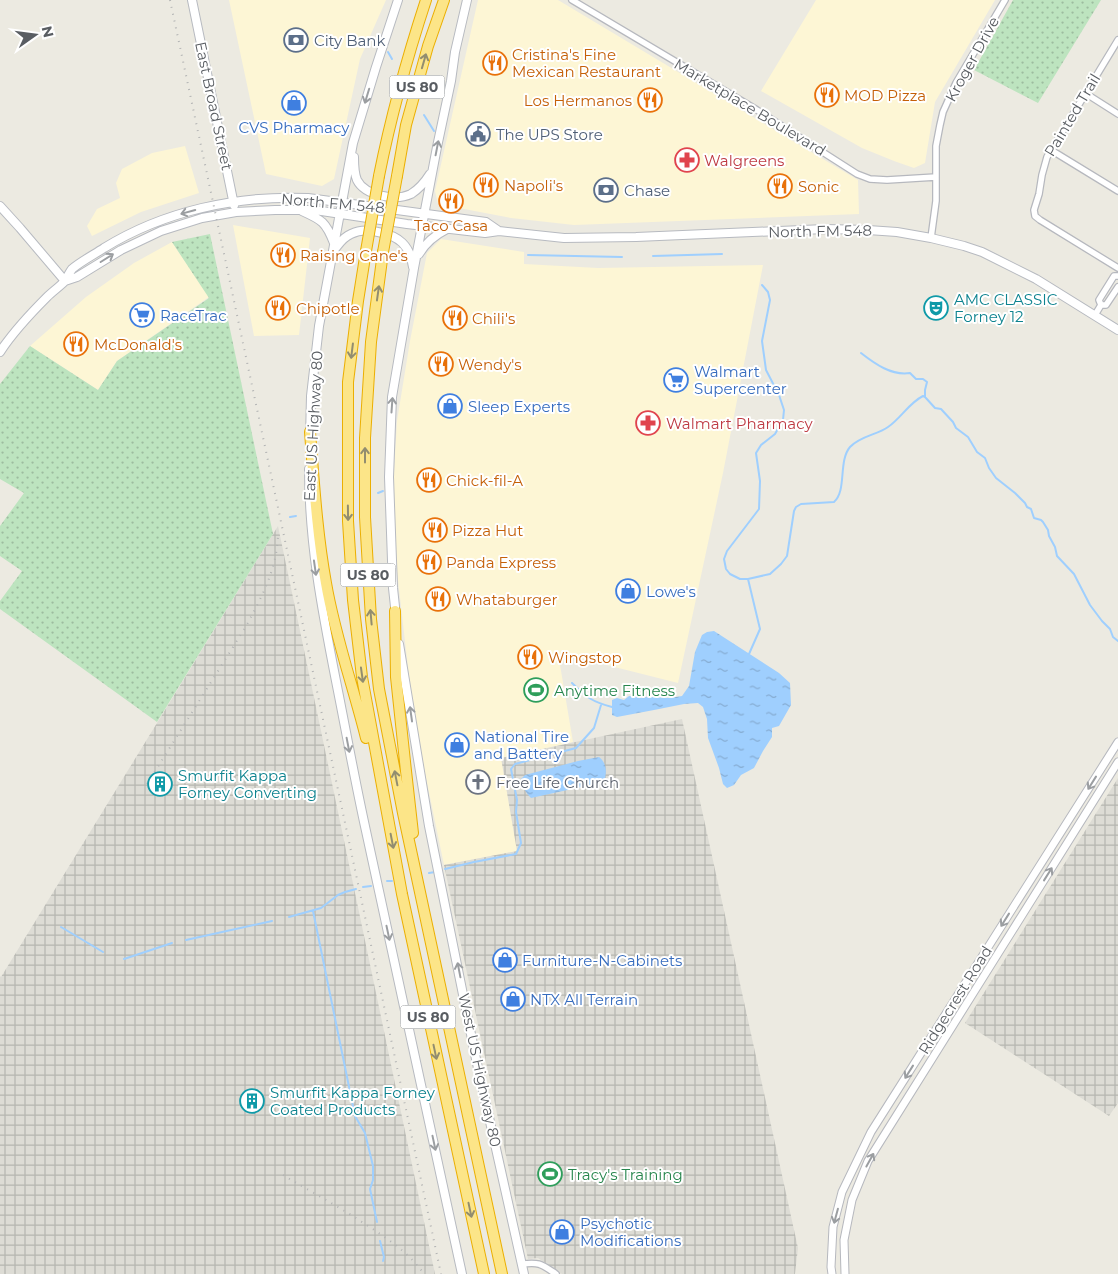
<svg xmlns="http://www.w3.org/2000/svg" width="1118" height="1274" font-family="Montserrat,sans-serif">
	<defs>
		<pattern id="industrial-grid" width="8" height="8" patternUnits="userSpaceOnUse" patternTransform="scale(1.25)"><rect width="8" height="8" fill="#dddcd5"/><path d="M0 4h8M4 0v8" fill="none" stroke="#b6b6b0"/></pattern>
		<pattern id="grass-dots" width="8" height="8" patternUnits="userSpaceOnUse" patternTransform="scale(1.25)"><rect width="8" height="8" fill="#bde4bf"/><path d="M2 2h.1M6 6h.1" fill="none" stroke="#9dbc9f" stroke-width="1.8" stroke-linecap="round"/></pattern>
		<pattern id="water-ripples" width="26" height="14" patternUnits="userSpaceOnUse" patternTransform="scale(1.25)"><rect width="26" height="14" fill="#9fcffe"/><path d="M2 4q2-2 4 0t4 0M15 11q2-2 4 0t4 0" fill="none" stroke="#85abd1"/></pattern>
	</defs>
	<rect width="100%" height="100%" fill="#eceae1"/>
	<path fill="#fdf6d5" d="M229 0H386L360 59 334 179 322 186 266 174Z
		M478 0H558L858 180 859 214 574 225 511 218 438 204 435 191Z
		M816 0H995L935 102 925 163 914 168 894 161 862 148 761 91Z
		M185 146 199 193 141 212 92 236 87 226 97 209 120 198 116 183 122 169 152 153Z
		M233 225 310 238 299 335 254 336Z
		M441 239 524 252V264L598 268 763 265 723 473 678 683 567 655 559 659 573 742 502 758 518 851 444 865 414 720 395 554 393 490 397 421 410 341 427 253Z
		M172 242 209 297 117 361 98 390 30 346 86 297 134 263Z"/>
	<path fill="url(#industrial-grid)" d="M278 526 435 1274H0V976L1 977Z
		M682 719 798 1248 795 1274H562L538 1258 528 1259 444 865 517 851 501 758Z
		M1118 778V1103L1109 1116 965 1023Z"/>
	<path fill="url(#grass-dots)" d="M1013 0H1101L1038 103 974 70Z
		M210 234 273 534 157 722 0 609V601L22 571 0 556V526L24 493 0 479V384L30 346 98 390 117 361 209 298 172 242Z"/>
	<path fill="url(#water-ripples)" d="M714 631 779 673 790 683 791 705 779 726 772 728V737L763 751 754 768 741 775 734 785 727 788 723 784 719 768 708 738 707 719 703 707 698 703 684 704 654 710 617 717 612 715V700L617 698 624 700 629 696 670 698 682 696 689 686 695 652 702 635 707 632Z
		M599 757C607 763 607 773 604 782L531 798C526 793 522 786 521 779L525 775 578 761Z"/>
	<g fill="none" stroke-linecap="round" stroke-linejoin="round">
		<path stroke="#9fcffe" stroke-width="2" d="M388 52 392 59
			M424 115 434 131
			M528 255 622 257
			M653 256 722 254
			M762 285 768 292 770 300 762 341 766 370 779 395 784 410 783 420 775 434 761 445 756 453 760 481 759 509 727 551 724 559 726 569 730 574 740 579H748L770 574 781 564 787 556 794 511 796 507 801 504 834 502C847 491 838 461 850 447 860 436 877 435 888 427 901 418 909 403 923 396L925 397 935 408 941 409 953 422 956 428 968 437 977 452 985 458 989 468 996 478 1015 493 1025 503 1027 507 1031 509 1034 518 1041 520 1043 522 1048 530 1049 536 1055 547 1057 556 1074 574 1090 605 1102 621 1110 629 1113 637 1118 641
			M861 353C875 364 892 376 910 373L916 379H923L927 382 925 390V397
			M378 493 383 491
			M290 517 296 516
			M748 579 760 629 749 654
			M572 683C587 698 593 702 612 707
			M445 869 474 862 516 854 521 843 516 812 517 800 511 769 515 764 576 748 594 728 601 705
			M429 873 435 872
			M387 881H392
			M363 887 371 886
			M313 911 355 1116 365 1133 373 1166V1180L370 1189 377 1222
			M289 917 321 908 338 895 345 892 356 889
			M61 927 103 952
			M186 940 272 921
			M124 959 172 943
			M380 1241 384 1257 383 1261"/>
		<g stroke="#b6b8be" stroke-width="8">
			<path id="minor" d="M572 0 757 110 857 174 870 179 887 180 936 177
				M1118 40 1047 157 1042 175 1039 194 1034 210 1035 216 1040 220 1118 268
				M1085 93 1118 114
				M1051 150 1118 191
				M931 238 936 201V146L940 125 943 112 956 83 1005 0
				M1101 305H1106L1118 287
				M1095 315 1101 305 1099 300 1114 276H1118
				M522 1264C540 1262 541 1264 556 1274"/>
		</g>
		<g stroke="#b6b8be" stroke-width="9">
			<path id="tertiary" d="M832 1274 831 1267 833 1227 842 1192 871 1132 1118 742
				M845 1274 844 1240 852 1200 868 1161 1118 762"/>
		</g>
		<g stroke="#b7bac0" stroke-width="10">
			<path id="secondary" d="M192 0 234 205
				M354 157C354 165 354 173 357 180 365 196 396 201 411 194 419 189 425 182 430 174
				M0 206 20 228 65 281
				M302 211C322 220 326 222 334 243
				M334 250C339 244 343 237 351 234 359 230 369 230 378 232 399 236 410 245 413 267
				M419 254C426 242 435 235 447 229
				M65 281 77 277 121 250 161 231 202 218 236 212 275 210H315L407 224 485 233 499 231 564 238 636 237 825 229 868 230 897 232 931 238 964 246 982 252 1036 279 1118 330
				M0 352C13 332 30 314 47 297 52 292 59 287 64 282 67 278 69 273 72 269 80 262 95 254 104 248 164 211 237 195 308 198L486 222 499 231
				M310 437 311 396 319 326 353 143 376 67 398 0
				M309 469C309 542 322 610 336 681 346 731 355 781 366 831 398 978 430 1126 462 1274
				M396 616 393 588 389 477 392 397 414 268 437 147 451 81 455 52 467 0
				M399 644 429 826 476 1059 524 1274"/>
		</g>
		<g stroke="#ebaf02" stroke-width="12">
			<path id="motorway" d="M379 176C391 116 407 58 426 0
				M397 176 406 125 428 46 444 0
				M366 251 358 301 348 382V521L353 600 362 677 402 894 484 1274
				M383 252 371 342 365 438V517L371 619 379 689 403 813 502 1274
				M310 432C314 483 317 533 326 583 335 636 353 686 366 738
				M395 611 396 677 406 771 413 833"/>
		</g>
		<use href="#minor" stroke="#fff" stroke-width="5.5"/>
		<use href="#tertiary" stroke="#fff" stroke-width="7"/>
		<use href="#secondary" stroke="#fff" stroke-width="8"/>
		<use href="#motorway" stroke="#fce588" stroke-width="10"/>
		<path stroke="#b2b3b3" stroke-width="2" stroke-dasharray="1 6" stroke-linecap="butt" d="M170 0 441 1274
			M147 784 245 628C262 597 278 567 278 532
			M283 1175C308 1190 334 1204 359 1220 383 1236 407 1250 424 1274"/>
		<g stroke="#ebaf02" stroke-width="12" stroke-linecap="butt">
			<path id="motorway-bridge" d="M366 251 379 176
				M383 252 397 176"/>
		</g>
		<use href="#motorway-bridge" stroke="#fce588" stroke-width="10"/>
	</g>
	<defs><path id="oneway-shaft" d="M-6 0H5M1.5-3L5.5 0L1.5 3" fill="none" stroke-width="1.6" stroke-linecap="round" stroke-linejoin="round" transform="scale(1.25)"/></defs>
	<g stroke="#928d6f">
		<use href="#oneway-shaft" transform="translate(424 61) rotate(-74)"/>
		<use href="#oneway-shaft" transform="translate(378 293) rotate(-82)"/>
		<use href="#oneway-shaft" transform="translate(352 351) rotate(97)"/>
		<use href="#oneway-shaft" transform="translate(365 455) rotate(-90)"/>
		<use href="#oneway-shaft" transform="translate(348 513) rotate(89)"/>
		<use href="#oneway-shaft" transform="translate(371 617) rotate(-95)"/>
		<use href="#oneway-shaft" transform="translate(362 675) rotate(82)"/>
		<use href="#oneway-shaft" transform="translate(396 778) rotate(-101)"/>
		<use href="#oneway-shaft" transform="translate(392 841) rotate(79)"/>
		<use href="#oneway-shaft" transform="translate(435 1052) rotate(78)"/>
		<use href="#oneway-shaft" transform="translate(470 1210) rotate(78)"/>
	</g>
	<g stroke="#9b9ea1">
		<use href="#oneway-shaft" transform="translate(367 96) rotate(107)"/>
		<use href="#oneway-shaft" transform="translate(437 148) rotate(-79)"/>
		<use href="#oneway-shaft" transform="translate(188 212) rotate(165)"/>
		<use href="#oneway-shaft" transform="translate(107 258) rotate(-32)"/>
		<use href="#oneway-shaft" transform="translate(392 405) rotate(-86)"/>
		<use href="#oneway-shaft" transform="translate(315 568) rotate(82)"/>
		<use href="#oneway-shaft" transform="translate(411 714) rotate(-98)"/>
		<use href="#oneway-shaft" transform="translate(348 745) rotate(79)"/>
		<use href="#oneway-shaft" transform="translate(1092 783) rotate(122)"/>
		<use href="#oneway-shaft" transform="translate(1048 874) rotate(-58)"/>
		<use href="#oneway-shaft" transform="translate(1005 920) rotate(122)"/>
		<use href="#oneway-shaft" transform="translate(388 933) rotate(78)"/>
		<use href="#oneway-shaft" transform="translate(459 970) rotate(-101)"/>
		<use href="#oneway-shaft" transform="translate(909 1072) rotate(122)"/>
		<use href="#oneway-shaft" transform="translate(434 1143) rotate(78)"/>
		<use href="#oneway-shaft" transform="translate(870 1160) rotate(-61)"/>
		<use href="#oneway-shaft" transform="translate(836 1216) rotate(105)"/>
	</g>
	<defs>
		<g id="bank-ring" transform="scale(1.25)"><circle r="9.5" fill="#fff" stroke="#5c6f8a" stroke-width="1.5"/><path d="M-6-4H6V4H-6ZM0-2.3a2.3 2.3 0 1 0 0 4.6a2.3 2.3 0 1 0 0-4.6Z" fill="#5c6f8a"/></g>
		<g id="restaurant-ring" transform="scale(1.25)"><circle r="9.5" fill="#fff" stroke="#e8710a" stroke-width="1.5"/><path d="M-5-6h1v4h1v-4h1v4h1v-4h1v5L-1.5 .5V6h-2V.5L-5-1ZM5-6V6H3V1.5H1.5Q1.5-4 5-6Z" fill="#e8710a"/></g>
		<g id="shop-ring" transform="scale(1.25)"><circle r="9.5" fill="#fff" stroke="#3f7fe0" stroke-width="1.5"/><path d="M-5-2.5h2.3a2.7 3.5 0 0 1 5.4 0H5L5.5 6h-11ZM-1.5-2.5h3a1.5 2.3 0 0 0-3 0Z" fill="#3f7fe0"/></g>
		<g id="civic-ring" transform="scale(1.25)"><circle r="9.5" fill="#fff" stroke="#5c6f8a" stroke-width="1.5"/><path d="M-.6-6.5H3V-4.5H.6V-3L4-1V1h2V6H-6V1h2V-1L-.6-3ZM-1.2 2.5V6h2.4V2.5Z" fill="#5c6f8a"/></g>
		<g id="pharmacy-ring" transform="scale(1.25)"><circle r="9.5" fill="#fff" stroke="#e0444e" stroke-width="1.5"/><path d="M-2-6h4v4h4v4h-4v4h-4v-4h-4v-4h4Z" fill="#e0444e"/></g>
		<g id="theatre-ring" transform="scale(1.25)"><circle r="9.5" fill="#fff" stroke="#0f9aa8" stroke-width="1.5"/><path d="M-5-5.5Q0-4 5-5.5V0Q5 5 0 6Q-5 5-5 0ZM-3.3-2.5H-1v1.5H-3.3ZM1-2.5H3.3v1.5H1ZM-2.8 1Q0 5.5 2.8 1Z" fill="#0f9aa8"/></g>
		<g id="supermarket-ring" transform="scale(1.25)"><circle r="9.5" fill="#fff" stroke="#3f7fe0" stroke-width="1.5"/><path d="M-6-5.5h2.5l.6 2H6L4.5 2H-2.5L-4.4-4H-6ZM-1.5 3.2a1.3 1.3 0 1 0 .1 0ZM3 3.2a1.3 1.3 0 1 0 .1 0Z" fill="#3f7fe0"/></g>
		<g id="stadium-ring" transform="scale(1.25)"><circle r="9.5" fill="#fff" stroke="#2e9e5b" stroke-width="1.5"/><path d="M0-5a6.5 5 0 1 0 0 10a6.5 5 0 1 0 0-10ZM-3.5-1.8h7v3.6h-7Z" fill="#2e9e5b"/></g>
		<g id="church-ring" transform="scale(1.25)"><circle r="9.5" fill="#fff" stroke="#6b7280" stroke-width="1.5"/><path d="M-1.2-6h2.4v3.5h3.3v2.4h-3.3V6h-2.4V-.1h-3.3v-2.4h3.3Z" fill="#6b7280"/></g>
		<g id="building-ring" transform="scale(1.25)"><circle r="9.5" fill="#fff" stroke="#0f9aa8" stroke-width="1.5"/><path d="M-4-6H4V6H1V3H-1V6H-4ZM-2.5-4.3h1.7v1.8h-1.7ZM.8-4.3h1.7v1.8H.8ZM-2.5-1h1.7V.8h-1.7ZM.8-1h1.7V.8H.8Z" fill="#0f9aa8"/></g>
	</defs>
	<g fill-rule="evenodd">
		<use href="#bank-ring" x="296" y="40"/>
		<use href="#restaurant-ring" x="495" y="63"/>
		<use href="#restaurant-ring" x="827" y="95"/>
		<use href="#restaurant-ring" x="650" y="100"/>
		<use href="#shop-ring" x="294" y="103"/>
		<use href="#civic-ring" x="478" y="134"/>
		<use href="#pharmacy-ring" x="687" y="160"/>
		<use href="#restaurant-ring" x="486" y="185"/>
		<use href="#restaurant-ring" x="780" y="186"/>
		<use href="#bank-ring" x="606" y="190"/>
		<use href="#restaurant-ring" x="451" y="201"/>
		<use href="#restaurant-ring" x="283" y="255"/>
		<use href="#restaurant-ring" x="278" y="308"/>
		<use href="#theatre-ring" x="936" y="308"/>
		<use href="#supermarket-ring" x="142" y="315"/>
		<use href="#restaurant-ring" x="455" y="318"/>
		<use href="#restaurant-ring" x="76" y="344"/>
		<use href="#restaurant-ring" x="441" y="364"/>
		<use href="#supermarket-ring" x="676" y="380"/>
		<use href="#shop-ring" x="450" y="406"/>
		<use href="#pharmacy-ring" x="648" y="423"/>
		<use href="#restaurant-ring" x="429" y="480"/>
		<use href="#restaurant-ring" x="435" y="530"/>
		<use href="#restaurant-ring" x="429" y="562"/>
		<use href="#shop-ring" x="628" y="591"/>
		<use href="#restaurant-ring" x="438" y="599"/>
		<use href="#restaurant-ring" x="530" y="657"/>
		<use href="#stadium-ring" x="536" y="690"/>
		<use href="#shop-ring" x="457" y="745"/>
		<use href="#church-ring" x="478" y="782"/>
		<use href="#building-ring" x="160" y="784"/>
		<use href="#shop-ring" x="505" y="960"/>
		<use href="#shop-ring" x="513" y="999"/>
		<use href="#building-ring" x="252" y="1101"/>
		<use href="#stadium-ring" x="550" y="1174"/>
		<use href="#shop-ring" x="562" y="1232"/>
	</g>
	<g text-anchor="middle" dominant-baseline="central" stroke-width="4" stroke-linejoin="round" paint-order="stroke">
		<g fill="#fff" stroke="#8b8e91" stroke-width="1">
			<rect x="389.5" y="75.5" width="55" height="23" rx="4"/>
			<rect x="340.5" y="563.5" width="55" height="23" rx="4"/>
			<rect x="400.5" y="1005.5" width="55" height="23" rx="4"/>
		</g>
		<g font-size="14" font-weight="bold" fill="#595d62">
			<text x="417" y="87">US 80</text>
			<text x="368" y="575">US 80</text>
			<text x="428" y="1017">US 80</text>
		</g>
		<g font-size="15" fill="#4e5e75" stroke="#fff" text-anchor="start">
			<text x="314" y="40">City Bank</text>
			<text x="496" y="134">The UPS Store</text>
			<text x="624" y="190">Chase</text>
		</g>
		<g font-size="15" fill="#c56008" stroke="#fff" text-anchor="start">
			<text x="512" y="54">Cristina's Fine<tspan x="512" dy="17">Mexican Restaurant</tspan></text>
			<text x="844" y="95">MOD Pizza</text>
			<text x="632" y="100" text-anchor="end">Los Hermanos</text>
			<text x="504" y="185">Napoli's</text>
			<text x="798" y="186">Sonic</text>
			<text x="451" y="225" text-anchor="middle">Taco Casa</text>
			<text x="300" y="255">Raising Cane's</text>
			<text x="296" y="308">Chipotle</text>
			<text x="472" y="318">Chili's</text>
			<text x="94" y="344">McDonald's</text>
			<text x="458" y="364">Wendy's</text>
			<text x="446" y="480">Chick-fil-A</text>
			<text x="452" y="530">Pizza Hut</text>
			<text x="446" y="562">Panda Express</text>
			<text x="456" y="599">Whataburger</text>
			<text x="548" y="657">Wingstop</text>
		</g>
		<g font-size="15" fill="#595d62" stroke="#fff">
			<text transform="translate(972 59) rotate(-61)">Kroger Drive</text>
			<text transform="translate(214 106) rotate(78)">East Broad Street</text>
			<text transform="translate(750 107) rotate(31)">Marketplace Boulevard</text>
			<text transform="translate(1072 115) rotate(-59)">Painted Trail</text>
			<text transform="translate(333 203) rotate(5)">North FM 548</text>
			<text transform="translate(820 231) rotate(-1)">North FM 548</text>
			<text transform="translate(313 426) rotate(-87)">East US Highway 80</text>
			<text transform="translate(955 1000) rotate(-58)">Ridgecrest Road</text>
			<text transform="translate(480 1070) rotate(78)">West US Highway 80</text>
		</g>
		<g font-size="15" fill="#366cbe" stroke="#fff" text-anchor="start">
			<text x="294" y="127" text-anchor="middle">CVS Pharmacy</text>
			<text x="160" y="315">RaceTrac</text>
			<text x="694" y="371">Walmart<tspan x="694" dy="17">Supercenter</tspan></text>
			<text x="468" y="406">Sleep Experts</text>
			<text x="646" y="591">Lowe's</text>
			<text x="474" y="736">National Tire<tspan x="474" dy="17">and Battery</tspan></text>
			<text x="522" y="960">Furniture-N-Cabinets</text>
			<text x="530" y="999">NTX All Terrain</text>
			<text x="580" y="1223">Psychotic<tspan x="580" dy="17">Modifications</tspan></text>
		</g>
		<g font-size="15" fill="#be3a42" stroke="#fff" text-anchor="start">
			<text x="704" y="160">Walgreens</text>
			<text x="666" y="423">Walmart Pharmacy</text>
		</g>
		<g font-size="15" fill="#0d838f" stroke="#fff" text-anchor="start">
			<text x="954" y="299">AMC CLASSIC<tspan x="954" dy="17">Forney 12</tspan></text>
			<text x="178" y="775">Smurfit Kappa<tspan x="178" dy="17">Forney Converting</tspan></text>
			<text x="270" y="1092">Smurfit Kappa Forney<tspan x="270" dy="17">Coated Products</tspan></text>
		</g>
		<g font-size="15" fill="#27864d" stroke="#fff" text-anchor="start">
			<text x="554" y="690">Anytime Fitness</text>
			<text x="568" y="1174">Tracy's Training</text>
		</g>
		<g font-size="15" fill="#5b616d" stroke="#fff" text-anchor="start">
			<text x="496" y="782">Free Life Church</text>
		</g>
	</g>
	<g transform="translate(35 35) rotate(76)" stroke="#ffffff" stroke-width="4" paint-order="stroke">
	<path d="M0-4L9 19L0 12L-9 19Z" fill="#595d62"/>
	<text y="-8" font-size="14" font-weight="bold" text-anchor="middle" fill="#595d62">N</text>
	</g>
</svg>
